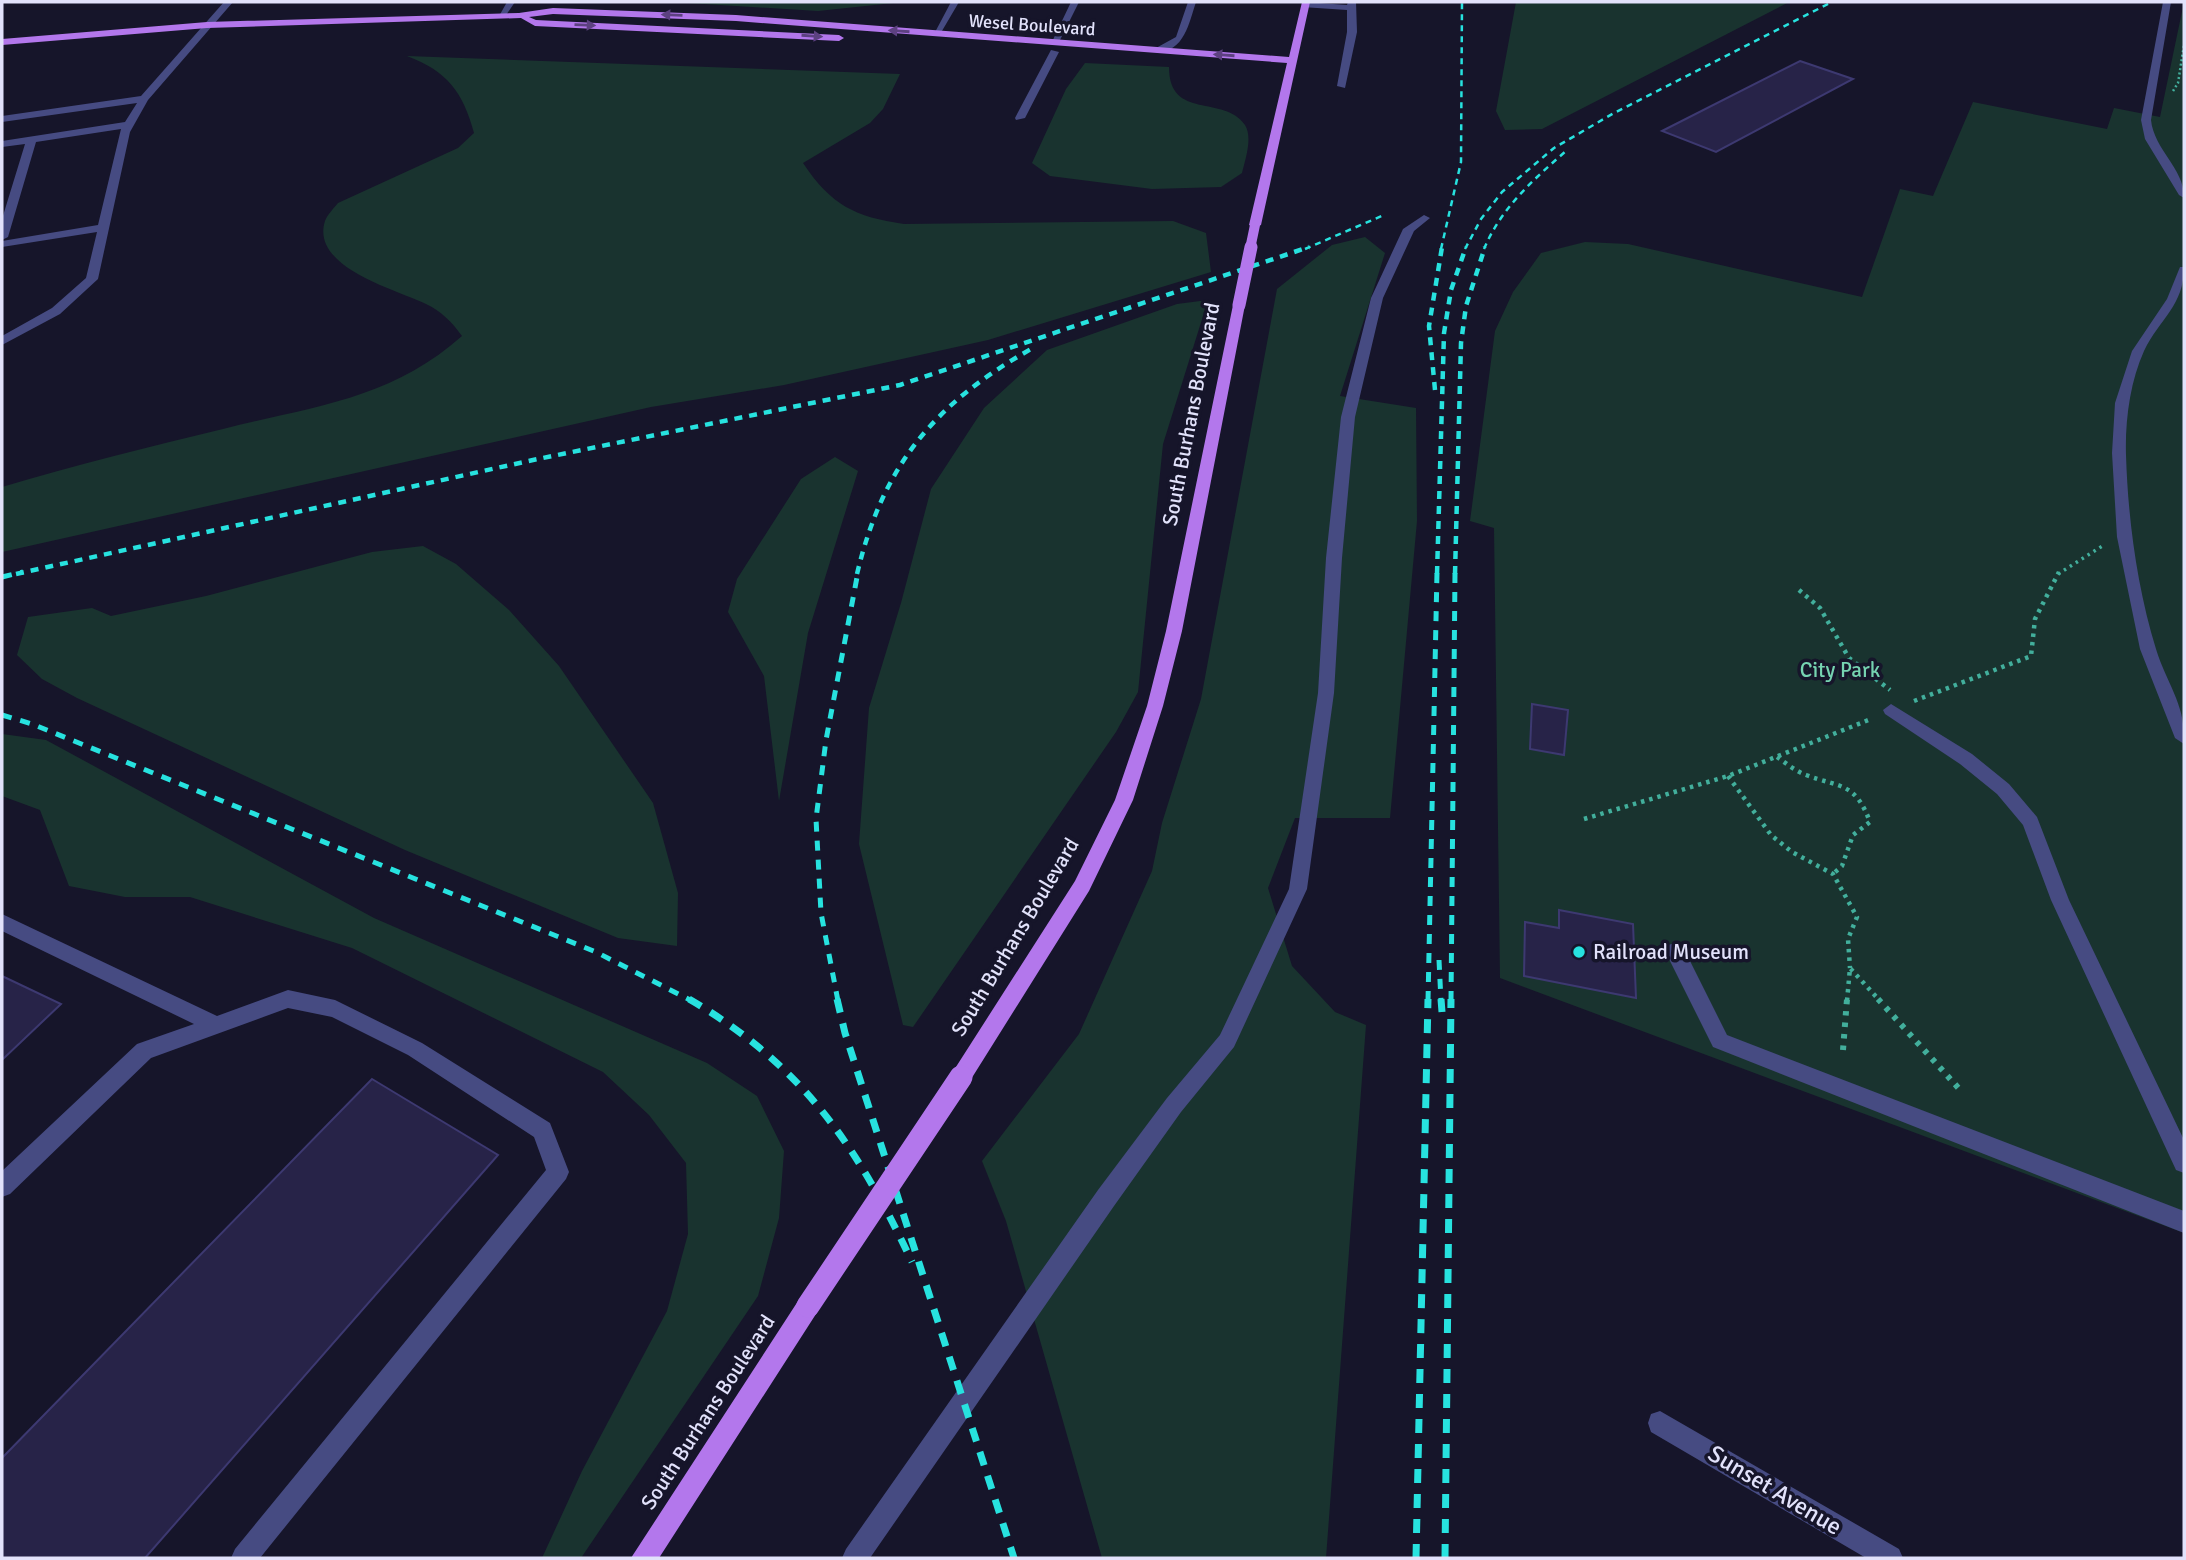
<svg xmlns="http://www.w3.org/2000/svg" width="2186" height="1560" font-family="Signika,sans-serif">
	<rect width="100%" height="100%" fill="#16152a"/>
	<path fill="#19332f" d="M672 2H903L818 11Z
		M1516 2H1789L1542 129 1505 130 1496 111Z
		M2184 2V1233L1500 978 1494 528 1470 521 1495 331 1513 292 1541 253 1585 242 1628 244 1862 297 1900 189 1933 196 1973 102 2107 129 2114 108 2160 117Z
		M407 56 900 74 883 109 870 123 803 163C831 205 855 217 904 224L1173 221 1206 233 1211 272 988 340 784 385 651 407 2 552V487C75 465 149 447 223 429 313 406 390 400 462 336 452 322 441 311 426 304 398 290 310 268 325 221 327 215 334 208 338 203L458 148 474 133C463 92 447 71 407 56Z
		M1085 63 1169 67C1169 121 1224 94 1245 125 1253 138 1245 160 1242 173L1221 187 1152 189 1050 176 1032 163 1066 89Z
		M1365 237 1385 253 1340 396 1416 408 1417 521 1390 818H1295L1268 888 1292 966 1335 1012 1366 1025 1326 1558H1102L1006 1221 982 1161 1079 1034 1152 871 1162 823 1201 699 1277 289 1332 245Z
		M1208 300 1163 444 1138 692 1116 732 913 1027 903 1025 859 844 869 708 901 603 931 489 984 408 1047 350 1177 304Z
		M835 457 858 471 808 633 779 801 764 676 728 612 737 579 801 479Z
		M423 546 456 564 509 610 559 666 653 803 678 893 677 946 618 938 405 850 77 698 42 679 17 655 28 617 92 608 111 616 206 596 372 552Z
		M2 734 46 740 374 918 707 1063 757 1096 784 1151 779 1218 758 1296 581 1558H542L582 1471 667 1311 688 1234 686 1163 649 1115 603 1072 352 948 190 897H125L69 886 40 810 2 796Z"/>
	<path fill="#272348" stroke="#3d3971" stroke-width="2" d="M1800 61 1853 79 1716 152 1662 131Z
		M1532 704 1568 710 1564 755 1530 749Z
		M1559 910 1633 924 1636 998 1524 976 1525 922 1559 928Z
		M2 976 61 1004 2 1060Z
		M372 1079 498 1155 145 1558H2V1458Z"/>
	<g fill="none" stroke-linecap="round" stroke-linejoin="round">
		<path stroke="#42af9c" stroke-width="2.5" stroke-dasharray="2 2.5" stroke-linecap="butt" d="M2173 91 2178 83 2184 45"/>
		<path stroke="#42af9c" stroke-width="3.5" stroke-dasharray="2.5 4.5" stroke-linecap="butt" d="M2058 574 2104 545"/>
		<path stroke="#42af9c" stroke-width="4.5" stroke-dasharray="3.5 5" stroke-linecap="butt" d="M1799 590 1820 608 1849 658 1890 690
			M1914 701 2031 656 2035 619 2059 572
			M1777 757C1786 763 1795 771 1806 775 1841 788 1855 782 1870 822L1853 835 1842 866 1833 874
			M1728 776 1771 835 1792 852 1833 874 1857 917 1848 939 1850 968
			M1584 819 1728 776 1871 719
			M1847 1001 1850 968 1880 1001"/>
		<path stroke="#42af9c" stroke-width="6" stroke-dasharray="4.5 7" stroke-linecap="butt" d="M1878 999 1962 1092
			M1843 1050 1847 999"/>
		<path fill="#464b82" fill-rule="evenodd" d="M224 2H233L148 100 130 132 98 279 60 314 2 345V336L52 308 86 278 97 232 2 247V241L98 225 121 129 36 142 8 237 2 240V219L25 144 2 147V141L125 122 137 103 2 122V116L141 96Z
			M507 2H515L504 18H498Z
			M951 2H959L939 36H933Z
			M1071 2H1079L1059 42 1051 44Z
			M1188 2H1196C1189 23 1184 53 1156 52V48L1176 37Z
			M1305 2 1347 5 1348 2H1356L1357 32 1345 88 1337 86 1347 32V10L1302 7Z
			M2163 2H2171L2151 120C2154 150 2185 169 2184 198L2179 195 2145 139 2141 120Z
			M1051 50 1059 52 1025 118 1016 120 1015 118Z
			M1424 215 1430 218 1414 231 1383 298 1355 417 1342 558 1334 693 1307 889 1234 1047 1181 1112 1114 1206 870 1558H842L846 1549 1098 1190 1167 1098 1220 1035 1289 889 1318 693 1326 558 1341 417 1371 298 1403 229Z
			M2180 267H2184C2184 306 2160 318 2144 351 2130 382 2125 421 2126 455 2128 519 2137 587 2156 649 2167 685 2186 704 2184 744L2175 738 2140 649 2117 537 2112 453 2115 403 2132 351 2167 299Z
			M1891 704 1972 754 2009 784 2037 817 2069 900 2184 1140V1173L2176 1170 2051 900 2023 825 1997 794 1960 764 1885 714 1883 710Z
			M2 914 217 1016 288 990 335 1000 422 1043 550 1123 569 1172 566 1179 260 1558H231L235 1549 546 1170 534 1137 408 1055 332 1017 288 1008 151 1058 10 1194 2 1197V1171L137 1044 194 1024 2 931Z
			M1675 943 1682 945 1727 1035 2184 1211V1233L1713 1047 1665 951 1668 945Z
			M1660 1411 1899 1549 1903 1558H1866L1651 1432 1648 1423 1651 1414Z"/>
		<path fill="#b377ec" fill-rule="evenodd" d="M1302 2H1310L1261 225 1255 228 1249 225 1287 63 736 21 553 14 529 17 536 20 839 35 844 38 839 41 535 26 521 18 207 28 2 45V39L207 22 519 13 553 8 736 15 1289 57Z
			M1239 301 1245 305 1182 631 1163 706 1133 800 1089 891 968 1084 961 1086 954 1084 951 1077 954 1070 1075 881 1115 800 1147 706 1166 631 1233 305Z
			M808 1294 816 1298 820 1306 816 1314 659 1558H631L800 1298Z"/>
		<path stroke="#27e2df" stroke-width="2.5" stroke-dasharray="6 5" stroke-linecap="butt" d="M1305 249 1384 215
			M1441 249 1461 162 1462 2
			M1465 249 1481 219 1502 192 1554 148 1614 113 1832 2
			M1484 249C1501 208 1534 179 1566 151"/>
		<path stroke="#27e2df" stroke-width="4.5" stroke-dasharray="8 7" stroke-linecap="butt" d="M1435 390 1429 326 1442 247
			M16 574 533 460 900 385 1309 247
			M857 574C883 465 934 404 1031 349
			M1437 574 1444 333 1451 290 1466 247
			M1455 574 1461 343 1466 306 1485 247"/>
		<path stroke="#27e2df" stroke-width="5" stroke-dasharray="10 9" stroke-linecap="butt" d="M2 577 23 572
			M2 715 32 724 596 952 692 1001
			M1439 960 1441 1001
			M838 1001 821 913 816 819 826 740 858 572
			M1428 1001 1437 572
			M1451 1001 1455 572"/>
		<path stroke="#27e2df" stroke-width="7" stroke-dasharray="14 11" stroke-linecap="butt" d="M689 999C802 1065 857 1145 912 1262
			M837 999 845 1033 1014 1558
			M1441 999 1442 1012
			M1416 1558 1428 999
			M1445 1558 1451 999"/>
		<path stroke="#b377ec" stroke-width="10" d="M1250 249 1255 225"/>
		<path stroke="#b377ec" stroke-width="13" d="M1239 305 1251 247"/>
		<path stroke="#b377ec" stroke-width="23" d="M808 1306 961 1077"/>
	</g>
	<defs><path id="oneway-solid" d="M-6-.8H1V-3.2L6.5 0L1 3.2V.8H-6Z" transform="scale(1.75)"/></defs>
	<g fill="#5d4181">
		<use href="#oneway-solid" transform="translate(672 15) rotate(-178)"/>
		<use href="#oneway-solid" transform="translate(585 25) rotate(2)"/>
		<use href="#oneway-solid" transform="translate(899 31) rotate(-176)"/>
		<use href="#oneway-solid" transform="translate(812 36) rotate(4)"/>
		<use href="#oneway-solid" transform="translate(1224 55) rotate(-176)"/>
	</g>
	<circle fill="#27e2df" stroke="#16152a" stroke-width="2.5" cx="1579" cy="952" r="7"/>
	<g text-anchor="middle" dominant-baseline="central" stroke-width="7" stroke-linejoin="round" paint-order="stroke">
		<g font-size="18" fill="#e2e2fb" stroke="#16152a">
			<text transform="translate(1032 25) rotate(4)">Wesel Boulevard</text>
		</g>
		<g font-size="21" fill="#e2e2fb" stroke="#16152a">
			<text transform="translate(1191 414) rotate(-79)">South Burhans Boulevard</text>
			<text transform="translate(1015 937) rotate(-59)">South Burhans Boulevard</text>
			<text transform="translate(708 1412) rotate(-57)">South Burhans Boulevard</text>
		</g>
		<g font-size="21" fill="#76d3b1" stroke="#16152a">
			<text x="1840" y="670">City Park</text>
		</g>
		<g font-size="21" fill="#e2e2fb" stroke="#16152a" text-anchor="start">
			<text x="1593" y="952">Railroad Museum</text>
		</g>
		<g font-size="24" fill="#e2e2fb" stroke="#16152a">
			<text transform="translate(1775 1490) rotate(31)">Sunset Avenue</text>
		</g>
	</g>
	<rect width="2186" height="1560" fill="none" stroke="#e2e2fb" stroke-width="7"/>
</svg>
